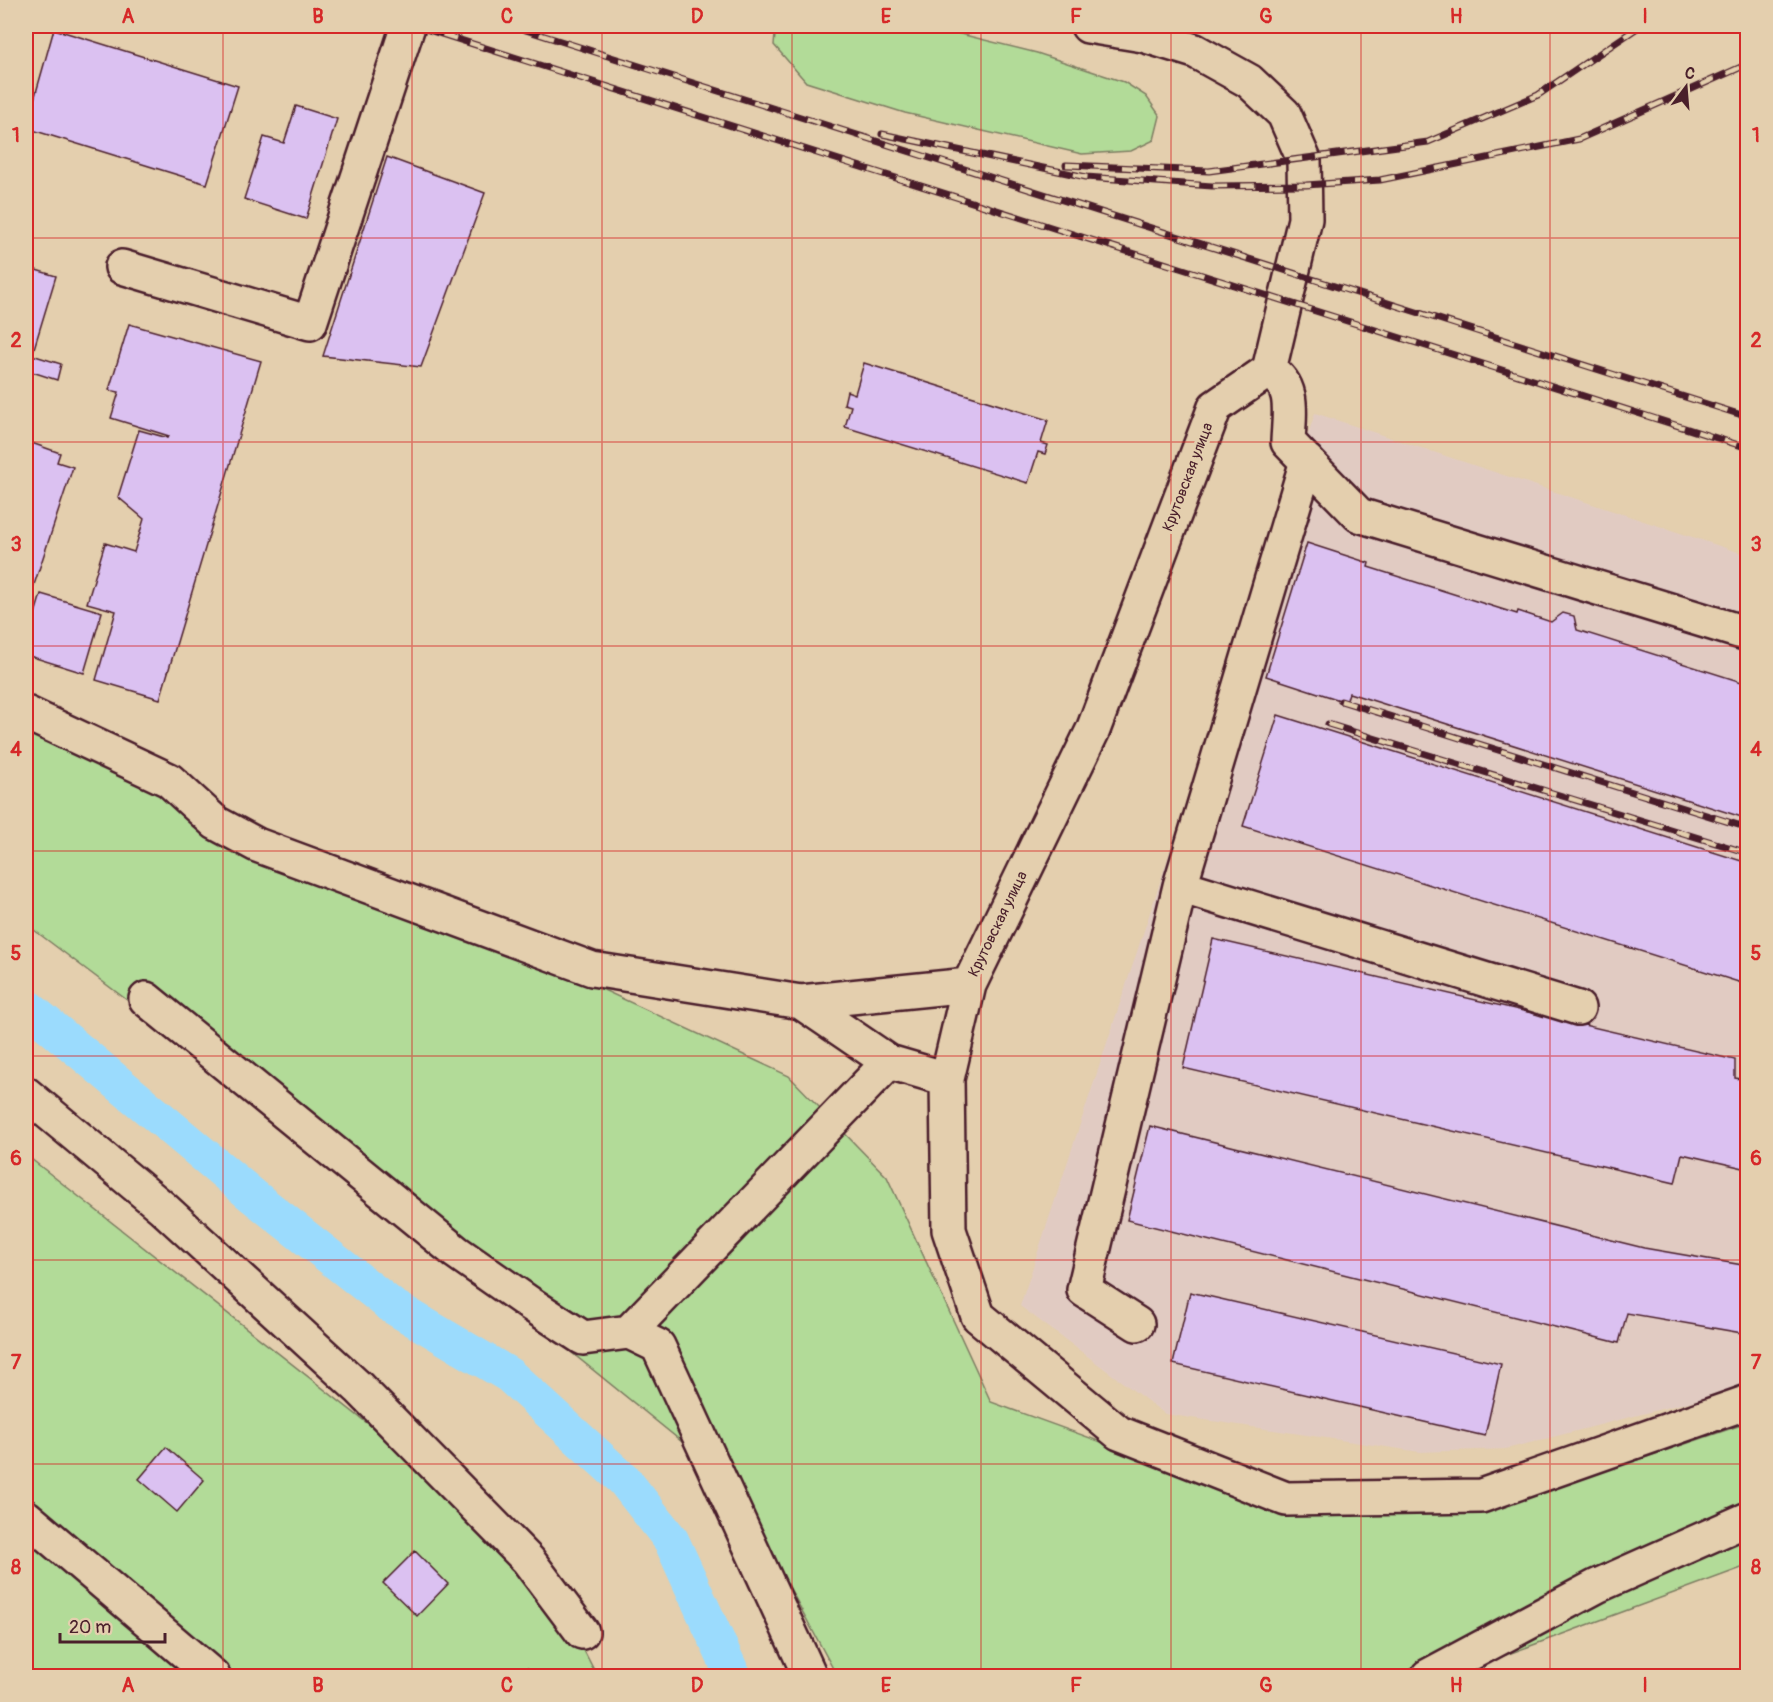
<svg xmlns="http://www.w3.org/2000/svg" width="1773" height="1702" font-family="Pangolin,sans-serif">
	<rect width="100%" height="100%" fill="#e4cfae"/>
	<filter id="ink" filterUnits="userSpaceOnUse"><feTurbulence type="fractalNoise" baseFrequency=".0167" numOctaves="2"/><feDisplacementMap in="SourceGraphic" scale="12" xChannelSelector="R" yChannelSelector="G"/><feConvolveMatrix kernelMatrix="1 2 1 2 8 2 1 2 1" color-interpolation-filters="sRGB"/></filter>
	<g filter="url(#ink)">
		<path fill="#e1cbc2" d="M1315 413 1747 555V1387L1506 1449 1420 1452 1165 1414 1020 1306Z"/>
		<path fill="#b2db98" stroke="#7e7d62" stroke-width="1.5" d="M776 26H928L1037 53 1124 82 1146 96 1160 116 1154 140 1131 151 1082 154 905 113 806 82 774 45Z
			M26 722 789 1076 887 1177 991 1402 1283 1508 1638 1460 1747 1423V1566L1449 1676H837L734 1484 253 1095 26 924Z
			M26 1155 535 1555 597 1676H26Z"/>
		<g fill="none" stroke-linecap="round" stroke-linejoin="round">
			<path stroke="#9bdbfd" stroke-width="36" d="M26 1006 253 1196 392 1306 509 1375 624 1480 671 1540 733 1676"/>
		</g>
		<path fill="#dbc1f1" stroke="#4a1f2b" stroke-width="1.5" d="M54 29 238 86 207 184 26 128Z
			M296 106 337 119 306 219 244 199 264 137 284 143Z
			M387 157 485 193 421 367 323 356Z
			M26 267 56 276 32 355 61 364 57 380 26 370Z
			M129 324 261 361 160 699 96 680 116 611 87 603 105 543 134 552 144 519 118 497 139 430 168 438 169 436 111 418 119 392 109 390Z
			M864 363 1048 420 1041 443 1048 445 1045 454 1038 452 1028 483 845 427 851 406 844 404 847 391 855 394Z
			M26 441 60 453 57 462 73 467 26 609Z
			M1307 543 1369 563 1368 567 1517 614 1518 611 1551 622 1563 613 1574 616 1577 630 1748 684V819L1349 693 1346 702 1266 676Z
			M41 594 102 612 84 673 26 655V644Z
			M1278 715 1748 863V985L1243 826Z
			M1213 939 1735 1060V1078L1748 1080V1169L1682 1154 1675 1183 1183 1068Z
			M1150 1126 1644 1248 1748 1266V1334L1627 1313 1619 1343 1127 1220Z
			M1190 1292 1501 1364 1485 1436 1173 1364Z
			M166 1447 204 1480 177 1512 139 1479Z
			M415 1551 448 1584 417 1616 383 1583Z
			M527 1668 533 1676H514Z"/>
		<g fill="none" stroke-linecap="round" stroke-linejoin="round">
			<g stroke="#4a1f2b" stroke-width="38">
				<path id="minor" d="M1088 26 1143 35 1195 51 1249 81 1284 114 1304 160 1305 219 1269 370 1215 407 1093 730 969 985 947 1079 949 1230 978 1316 1119 1433 1286 1499 1481 1496 1748 1402
					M122 267 310 323 408 26
					M1269 370C1296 386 1289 414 1288 442L1359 515 1748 634
					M1307 461 1180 886 1578 1008
					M26 713 169 780 216 823 257 845 592 969 801 1002 969 985
					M146 999 456 1252 529 1303 583 1338 629 1332 658 1346 810 1676
					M801 1002 889 1062 947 1079
					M26 1094 163 1208 359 1388 528 1560 582 1632
					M1137 1324 1084 1290 1180 886
					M629 1332 889 1062
					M26 1517 213 1676
					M1428 1676 1597 1586 1748 1519"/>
			</g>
			<use href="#minor" stroke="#e4cfae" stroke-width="33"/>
			<g stroke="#4a1f2b" stroke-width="7">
				<path id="rail" d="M416 26 1748 448
					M513 26 1748 417
					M882 134 1086 177 1212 186 1306 185 1380 180 1579 139 1748 64
					M1066 165 1209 171 1428 142 1538 95 1640 26
					M1341 701 1748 828
					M1328 724 1748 853"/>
			</g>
			<use href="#rail" stroke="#e4cfae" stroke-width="4.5" stroke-dasharray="14" stroke-linecap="butt"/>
		</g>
	</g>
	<path fill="none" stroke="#d62828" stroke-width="1.5" stroke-opacity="0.55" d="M223 26V1676M412 26V1676M602 26V1676M792 26V1676M981 26V1676M1171 26V1676M1361 26V1676M1550 26V1676M26 238H1748M26 442H1748M26 646H1748M26 851H1748M26 1056H1748M26 1260H1748M26 1464H1748"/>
	<g text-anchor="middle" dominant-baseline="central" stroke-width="6" stroke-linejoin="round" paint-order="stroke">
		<g font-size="15" fill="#4a1f2b" stroke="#e4cfae">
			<text transform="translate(1188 477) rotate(-69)">Крутовская улица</text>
			<text transform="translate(998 924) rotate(-64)">Крутовская улица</text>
		</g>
	</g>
	<rect width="1773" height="1702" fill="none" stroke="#e4cfae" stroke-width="66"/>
	<g transform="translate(1686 87) rotate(16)" stroke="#e4cfae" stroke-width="4.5" paint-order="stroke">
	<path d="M0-4.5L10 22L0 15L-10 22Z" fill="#4a1f2b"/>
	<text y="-9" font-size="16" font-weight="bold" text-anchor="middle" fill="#4a1f2b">С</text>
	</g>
	<path d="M60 1633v9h105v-9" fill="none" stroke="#4a1f2b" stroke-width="3"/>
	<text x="69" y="1633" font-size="18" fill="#4a1f2b" stroke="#e4cfae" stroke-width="4.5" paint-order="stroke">20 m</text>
	<rect x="33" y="33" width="1707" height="1636" fill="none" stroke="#d62828" stroke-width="2"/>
	<g font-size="20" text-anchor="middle" font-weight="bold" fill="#d62828">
		<text x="128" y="23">A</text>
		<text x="318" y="23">B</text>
		<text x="507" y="23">C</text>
		<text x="697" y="23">D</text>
		<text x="886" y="23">E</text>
		<text x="1076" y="23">F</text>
		<text x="1266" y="23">G</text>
		<text x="1456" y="23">H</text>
		<text x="1645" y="23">I</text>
		<text x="16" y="142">1</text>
		<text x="1756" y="142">1</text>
		<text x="16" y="347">2</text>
		<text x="1756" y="347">2</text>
		<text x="16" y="551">3</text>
		<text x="1756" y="551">3</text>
		<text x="16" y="756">4</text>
		<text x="1756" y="756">4</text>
		<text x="16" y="960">5</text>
		<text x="1756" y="960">5</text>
		<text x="16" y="1165">6</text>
		<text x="1756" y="1165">6</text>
		<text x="16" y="1369">7</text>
		<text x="1756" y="1369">7</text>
		<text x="16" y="1574">8</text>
		<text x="1756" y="1574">8</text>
		<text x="128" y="1692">A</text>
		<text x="318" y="1692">B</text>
		<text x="507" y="1692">C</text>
		<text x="697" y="1692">D</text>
		<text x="886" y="1692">E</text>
		<text x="1076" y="1692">F</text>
		<text x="1266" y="1692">G</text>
		<text x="1456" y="1692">H</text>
		<text x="1645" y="1692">I</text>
	</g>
</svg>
